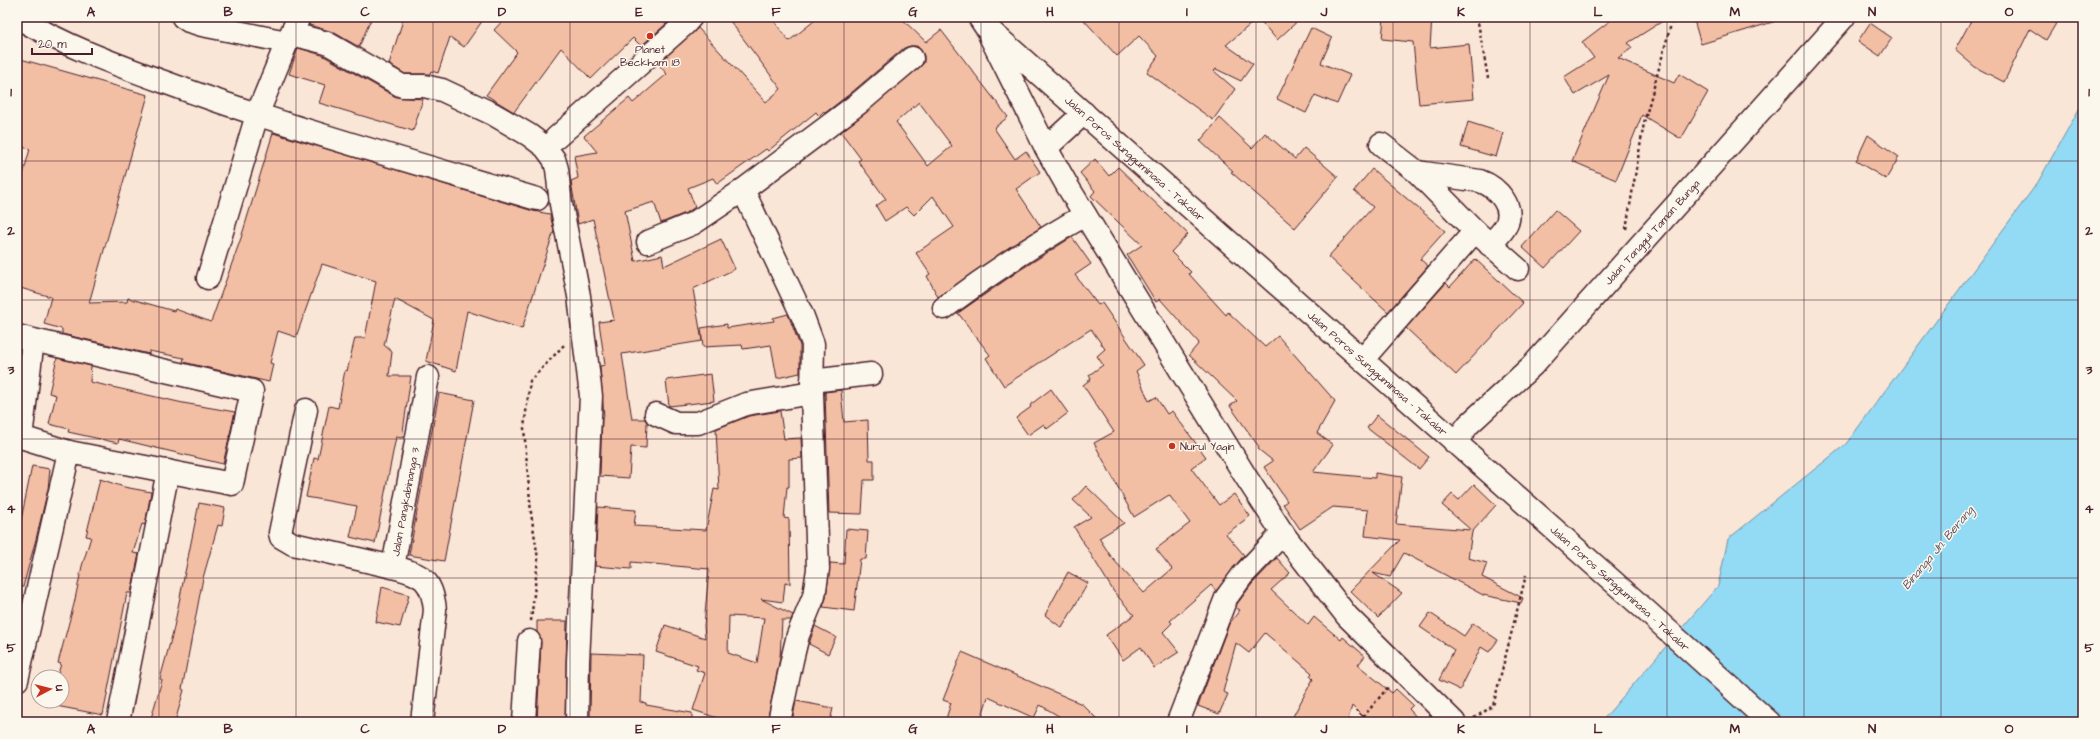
<svg xmlns="http://www.w3.org/2000/svg" width="2100" height="739" font-family="'Architects Daughter',sans-serif">
	<rect width="100%" height="100%" fill="#f9e6d6"/>
	<filter id="ink" filterUnits="userSpaceOnUse"><feTurbulence type="fractalNoise" baseFrequency=".025" numOctaves="2"/><feDisplacementMap in="SourceGraphic" scale="8" xChannelSelector="R" yChannelSelector="G"/><feConvolveMatrix kernelMatrix="1 2 1 2 8 2 1 2 1" color-interpolation-filters="sRGB"/></filter>
	<g filter="url(#ink)">
		<path fill="#93daf5" stroke="#768fa4" d="M2083 102V722H1601L1718 586 1728 539 1846 444 2038 182Z"/>
		<path fill="#f3bfa4" stroke="#4a1f2b" fill-rule="evenodd" d="M311 17H372L359 47 333 32 309 25Z
			M404 17H485L464 47 450 37 438 73 431 71 430 74H405L389 64Z
			M506 17H674L641 46 633 38 591 79 561 48 514 112 486 95 517 52 494 30Z
			M727 17H771L789 41 819 17H900L926 42 941 30 1008 117 994 128 1015 159 1026 151 1040 172 1016 189 1041 227 938 297 927 276 930 274 916 253 954 227 933 196 914 215 906 207 885 221 876 206 886 199 858 161 861 159 841 132 920 67 924 63V56L921 50 917 46H910L904 48 851 93 825 113 824 111 819 116 816 112 768 151 766 149 717 184 713 178 688 188 695 207 688 212 661 223 654 202 625 211 635 261 662 255 664 266 721 239 735 269 693 289 702 341 622 354 632 419H645L647 422 646 448 631 447 629 478 600 476 602 417H604L600 366 605 365 599 322 614 320 593 219 578 224 571 181 578 178 574 156 597 152 584 136 629 98 633 103 667 74 658 64 698 28 766 102 781 89ZM919 102 952 146 928 166 896 122Z
			M1081 17H1302L1277 40 1258 18 1226 45 1253 64 1241 81 1216 69 1214 71 1235 89 1213 120 1147 72 1158 56 1139 36 1117 56Z
			M1384 17H1432L1430 48 1469 44 1474 99 1419 104 1413 42 1382 39Z
			M1615 17H1669L1628 43 1632 48 1618 58 1674 83 1679 74 1708 92 1681 139 1642 115 1616 180 1572 161 1609 75 1575 95 1564 77 1594 58 1582 42Z
			M1693 17H1776V21L1701 44Z
			M1973 17H2060L2046 40 2030 29 2004 82 1975 67 1955 50Z
			M1870 23 1892 38 1880 56 1858 41Z
			M1311 28 1332 38 1321 63 1350 75 1337 104 1315 95 1306 113 1277 99Z
			M298 48 322 55 396 97 423 99 413 131 319 103 325 85 289 74Z
			M17 58 148 95 89 303 127 302 128 298 174 311 175 309 211 322 241 238 273 133 533 211 550 214 554 231 522 329 467 311 456 371 426 361 434 320 395 299 384 345 392 352 389 376H411L402 438 396 437 375 543 350 537 357 506 306 497 314 458 318 459 329 406 338 408 345 370 347 371 355 338H365L376 281 322 264 296 337 278 331 270 363 273 364 269 382 183 362 184 358 149 351V354L62 334V329L44 324 51 297 17 287V196L30 149 17 146Z
			M1220 118 1252 148 1265 133 1295 159 1304 148 1338 177 1295 228 1231 172 1233 171 1200 141Z
			M1468 122 1503 133 1496 157 1461 147Z
			M1868 135 1899 157 1886 179 1856 161Z
			M1095 159 1109 176 1118 167 1188 234 1171 252 1191 272 1189 274 1226 315 1228 312 1265 347 1278 336 1335 401 1317 433 1333 445 1313 472 1375 478V473L1402 477 1396 524 1471 530 1442 505 1452 494 1459 500 1474 484 1496 505 1472 532 1468 558 1487 563 1482 577 1523 598 1521 603 1483 595 1404 553 1390 577 1373 573 1402 593 1378 618 1350 591 1400 540 1365 536 1368 510 1333 507 1300 529 1283 504 1287 501 1264 467 1273 461 1258 449 1259 447 1230 406 1237 401 1189 355 1199 343 1160 299 1156 302 1127 255 1142 245 1091 196 1095 191 1080 173Z
			M1372 169 1445 231 1420 259 1428 266 1388 312 1328 257 1373 207 1354 191Z
			M1555 210 1579 231 1545 268 1522 247Z
			M1072 237 1091 264 1075 275 1098 305 1102 303 1144 365 1136 371 1149 401 1156 397 1167 414 1172 411 1206 457 1191 468 1219 505 1234 494 1250 516 1226 534 1244 555 1216 591 1211 585 1170 621 1172 623 1163 632 1179 652 1154 668 1141 647 1123 660 1106 635 1134 615 1114 592 1074 527 1091 517 1073 500 1086 486 1124 523 1099 538 1112 558 1144 593 1172 569 1156 549 1190 523 1169 495 1134 517 1094 443 1114 432 1083 385 1091 379 1089 375 1103 365 1097 356 1105 349 1091 329 1004 386 986 358 990 355 958 313 1020 270Z
			M1475 259 1523 303 1456 375 1406 328 1446 283 1450 287Z
			M788 314 800 346V373L777 378 771 345 743 349 742 345 703 347 701 328 727 324V328L774 321 773 318Z
			M57 358 91 366 90 382 183 403 235 412 223 464 119 439 118 443 68 432 69 429 49 424 56 395 49 393Z
			M711 374 714 401 669 406 666 380Z
			M1051 389 1068 413 1047 429 1044 424 1028 435 1016 418 1031 407 1030 405Z
			M841 390 844 422 868 420 869 460H874V480H864L862 514 829 513 825 392Z
			M439 393 474 400 444 561 409 555Z
			M780 411 784 439 801 438 802 458 789 459V487H787L784 518 789 519 790 584 785 583 783 602 761 599 793 615 791 620H782L780 658 767 722H730L693 710 705 673 696 670 698 666 656 652 665 625 705 638 704 626 709 569 631 562V569L595 566 598 507 636 510 634 526 706 530 714 489 719 490 716 429 749 416ZM729 616 764 618 757 663 728 653Z
			M1377 415 1429 457 1419 469 1367 428Z
			M32 466 50 469 48 489 36 539 23 587 17 586V519L21 520Z
			M100 479 124 487 151 492 145 525 142 524 133 553 139 554 131 593H127L103 715 51 705 52 701H62V677H57L61 664 58 663 74 604 82 566 91 537 86 536Z
			M199 503 225 508 222 526 218 525 203 578 182 689 184 690 175 722H150L162 680 160 679 173 632Z
			M846 529 868 531 866 559H860L854 611 823 607 826 598 830 563 844 564Z
			M1277 558 1290 573 1271 590 1308 625 1314 617 1341 640 1343 637 1365 656 1358 665 1392 693 1396 689 1413 705 1409 709 1421 722H1368L1352 706 1347 722H1290L1313 679 1310 676 1312 673 1265 633 1249 653 1236 643 1223 692 1228 694 1219 714 1198 706 1229 624 1240 610 1236 608 1237 604 1252 584Z
			M1068 572 1088 583 1062 628 1045 615Z
			M382 587 409 595 400 627 376 622Z
			M1430 613 1464 636 1473 623 1498 640 1489 652 1481 647 1460 690 1439 680 1454 650 1420 627Z
			M537 621H567L565 722H537L541 642 537 632Z
			M815 626 836 637 828 654 809 644Z
			M962 652 1082 704 1100 722H1069L1040 705 1034 718 988 697 980 722H945L951 703 943 700Z
			M591 653 643 655 641 702 646 703V705L692 713V722H609L590 719Z
			M796 701 833 708 830 722H792Z"/>
		<g fill="none" stroke-linecap="round" stroke-linejoin="round">
			<g stroke="#4a1f2b" stroke-width="25">
				<g id="minor">
					<path d="M17 17C69 49 129 69 186 90 301 131 419 164 537 199"/>
					<path d="M183 17 189 21 202 25 287 42"/>
					<path d="M292 34 327 43 402 86H424L442 90 493 114 529 135 545 147 554 159 557 169 561 204 579 296 591 396 578 661 577 722"/>
					<path d="M556 138 685 24 691 17"/>
					<path d="M1381 144 1417 172 1475 231 1518 269"/>
					<path d="M1417 172 1480 181C1497 187 1517 208 1505 227 1501 234 1495 239 1490 245"/>
					<path d="M648 242 694 223 743 190"/>
					<path d="M208 278 257 115 287 42 299 17"/>
					<path d="M944 308C989 274 1036 243 1085 215"/>
					<path d="M17 336 33 340 252 391 232 484 69 452 21 437 33 340"/>
					<path d="M1363 359 1475 231"/>
					<path d="M812 381 871 374"/>
					<path d="M306 410 280 533 281 537 293 544 393 567"/>
					<path d="M656 414 676 423H698L746 404 812 393"/>
					<path id="s1" d="M1455 443 1468 425 1533 365 1844 17"/>
					<path d="M17 680 69 452"/>
					<path d="M118 722 168 471"/>
					<path id="s2" d="M422 722 435 610C432 579 422 574 393 567L428 377"/>
					<path d="M524 722 529 641"/>
					<path d="M779 722 792 660 798 635 814 596 818 569 812 393 813 344 803 317 743 190 859 103 912 58"/>
					<path d="M1178 722 1226 598 1242 576 1283 533"/>
				</g>
			</g>
			<g stroke="#4a1f2b" stroke-width="25">
				<g id="highway">
					<path id="s3" d="M979 17 985 26 1642 607 1769 722"/>
					<path d="M990 36 1046 148 1068 187 1246 477 1284 535 1347 616 1454 722"/>
					<path d="M1046 148 1084 113"/>
				</g>
			</g>
			<path stroke="#4a1f2b" stroke-width="2.5" stroke-dasharray="3 3" stroke-linecap="butt" d="M1477 17 1488 78
				M1626 229 1644 123 1673 17
				M531 621 538 559 531 513 524 428 530 381 564 345
				M1474 718 1493 706 1526 575
				M1359 722 1389 686"/>
			<use href="#minor" stroke="#fbf7ec" stroke-width="22"/>
			<use href="#highway" stroke="#fbf7ec" stroke-width="22"/>
		</g>
	</g>
	<path fill="none" stroke="#4a1f2b" stroke-width="1" stroke-opacity="0.55" d="M159 17V722M296 17V722M433 17V722M570 17V722M707 17V722M844 17V722M981 17V722M1119 17V722M1256 17V722M1393 17V722M1530 17V722M1667 17V722M1804 17V722M1941 17V722M17 161H2083M17 300H2083M17 439H2083M17 578H2083"/>
	<g fill="#c8321e" stroke="#fbf7ec" stroke-width="1.5">
		<circle cx="650" cy="36" r="4"/>
		<circle cx="1172" cy="446" r="4"/>
	</g>
	<g text-anchor="middle" dominant-baseline="central" stroke-width="3" stroke-linejoin="round" paint-order="stroke">
		<g font-size="11" fill="#4a1f2b" stroke="#fbf7ec">
			<text x="650" y="49">Planet<tspan x="650" dy="13">Beckham 18</tspan></text>
			<text x="1180" y="446" text-anchor="start">Nurul Yaqin</text>
		</g>
		<g font-size="11" fill="#4a1f2b" stroke="#fbf7ec">
			<text stroke="none"><textPath href="#s3" startOffset="211">Jalan Poros Sungguminasa - Takalar</textPath></text>
			<text stroke="none"><textPath href="#s1" startOffset="289">Jalan Tanggul Taman Bunga</textPath></text>
			<text stroke="none"><textPath href="#s3" startOffset="535">Jalan Poros Sungguminasa - Takalar</textPath></text>
			<text stroke="none"><textPath href="#s2" startOffset="246">Jalan Pangkabinanga 3</textPath></text>
			<text stroke="none"><textPath href="#s3" startOffset="859">Jalan Poros Sungguminasa - Takalar</textPath></text>
		</g>
		<g font-size="12" font-style="italic" fill="#5c4e5e" stroke="#fbf7ec">
			<text transform="translate(1938 548) rotate(-50)">Binanga Jn. Berang</text>
		</g>
	</g>
	<rect width="2100" height="739" fill="none" stroke="#fbf7ec" stroke-width="44"/>
	<g transform="translate(50 689) rotate(83)"><circle r="19" fill="#fbf7ec" stroke="#b4a19f"/>
	<path d="M0-3L7 15L0 10L-7 15Z" fill="#c8321e"/>
	<text y="-6" font-size="11" font-weight="bold" text-anchor="middle" fill="#4a1f2b">U</text>
	</g>
	<path d="M32 48v6h60v-6" fill="none" stroke="#4a1f2b" stroke-width="2"/>
	<text x="38" y="48" font-size="12" fill="#4a1f2b" stroke="#fbf7ec" stroke-width="3" paint-order="stroke">20 m</text>
	<rect x="22" y="22" width="2056" height="695" fill="none" stroke="#4a1f2b" stroke-width="1.5"/>
	<g font-size="13" text-anchor="middle" font-weight="bold" fill="#4a1f2b">
		<text x="91" y="16">A</text>
		<text x="228" y="16">B</text>
		<text x="365" y="16">C</text>
		<text x="502" y="16">D</text>
		<text x="639" y="16">E</text>
		<text x="776" y="16">F</text>
		<text x="913" y="16">G</text>
		<text x="1050" y="16">H</text>
		<text x="1187" y="16">I</text>
		<text x="1324" y="16">J</text>
		<text x="1461" y="16">K</text>
		<text x="1598" y="16">L</text>
		<text x="1735" y="16">M</text>
		<text x="1872" y="16">N</text>
		<text x="2009" y="16">O</text>
		<text x="11" y="96">1</text>
		<text x="2089" y="96">1</text>
		<text x="11" y="235">2</text>
		<text x="2089" y="235">2</text>
		<text x="11" y="374">3</text>
		<text x="2089" y="374">3</text>
		<text x="11" y="513">4</text>
		<text x="2089" y="513">4</text>
		<text x="11" y="652">5</text>
		<text x="2089" y="652">5</text>
		<text x="91" y="733">A</text>
		<text x="228" y="733">B</text>
		<text x="365" y="733">C</text>
		<text x="502" y="733">D</text>
		<text x="639" y="733">E</text>
		<text x="776" y="733">F</text>
		<text x="913" y="733">G</text>
		<text x="1050" y="733">H</text>
		<text x="1187" y="733">I</text>
		<text x="1324" y="733">J</text>
		<text x="1461" y="733">K</text>
		<text x="1598" y="733">L</text>
		<text x="1735" y="733">M</text>
		<text x="1872" y="733">N</text>
		<text x="2009" y="733">O</text>
	</g>
</svg>
